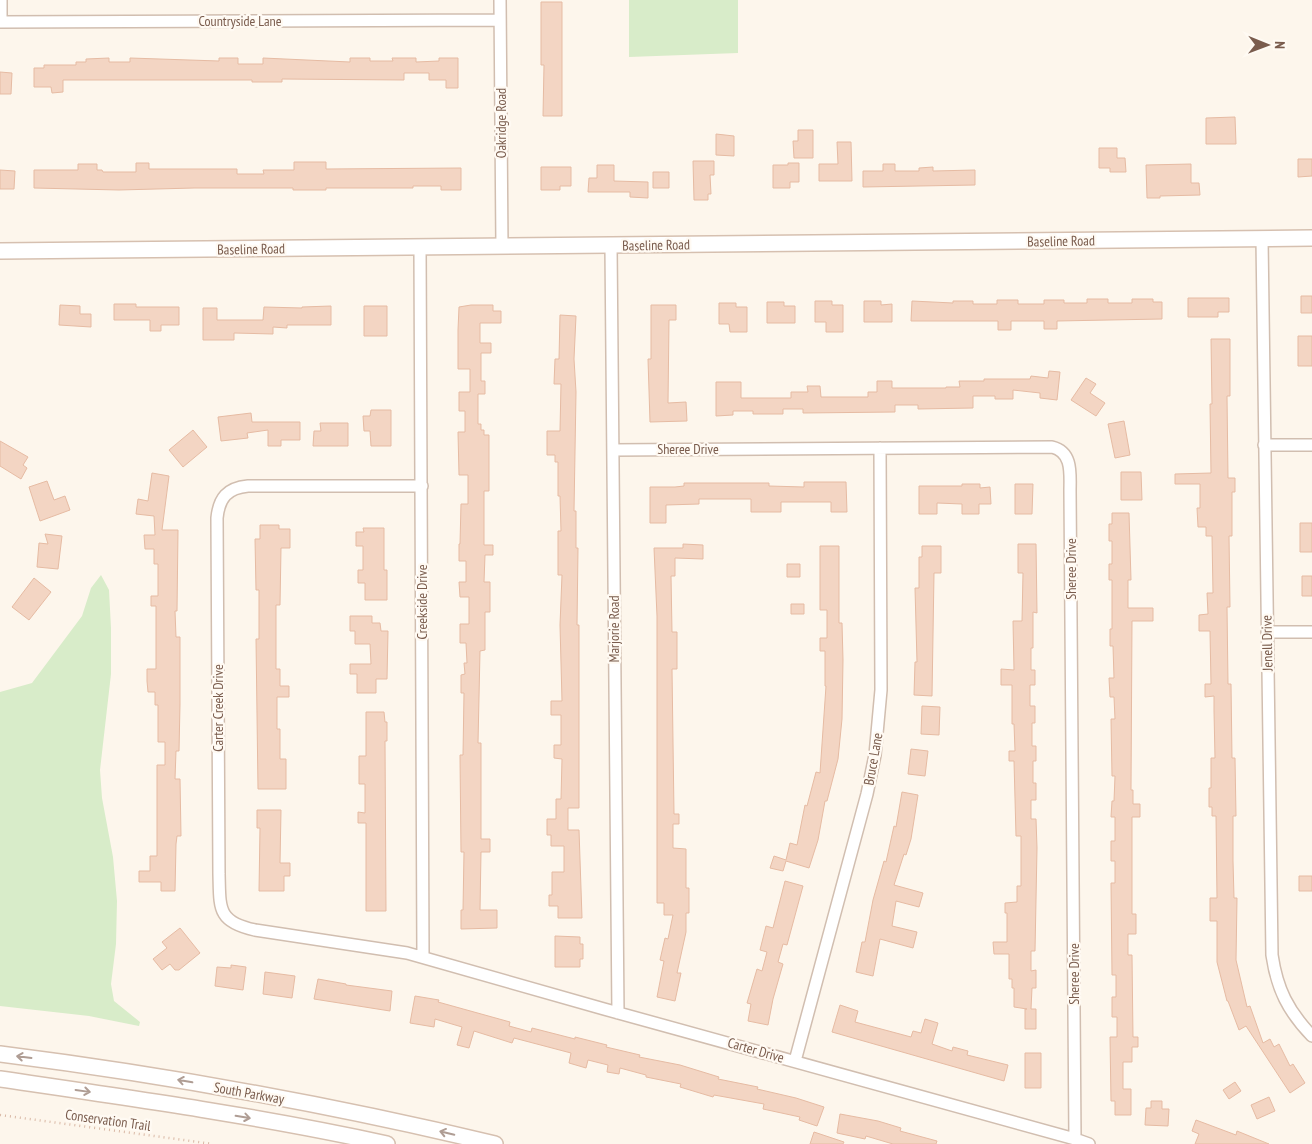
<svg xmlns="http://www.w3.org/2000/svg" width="1312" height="1144" font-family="'PT Sans Narrow',sans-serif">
	<rect width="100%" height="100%" fill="#fdf6ec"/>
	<path fill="#d8ecc9" d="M629 0H738V53L629 57Z
		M101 575 109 590 111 628V674L100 770 102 798 113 857 117 901 116 944 111 984 114 1001 140 1022 139 1026 89 1016 0 1006V692L32 683 82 616 91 588Z"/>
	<path fill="#f3d5c3" stroke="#e6bba3" d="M541 2H562V116H543L544 65H541Z
		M109 58V62H130V58L219 61V58H238V64H263V58L350 62V58H370V61H393L392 58H416V62L439 61V58H458V88H446V80H429V73H404V80L282 79V82H252V80H63V92L52 93 51 87H34V68H44V65H76V62H86V59Z
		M0 72 12 73 11 94H0Z
		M1235 117 1236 144H1206V118Z
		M798 130H813V158H794L793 141H798Z
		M716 134 734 136V156L716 155Z
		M837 142H851L852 181H819V164H838Z
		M1099 148H1117V158H1125L1126 172H1110V168H1099Z
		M1298 159H1312V176L1298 177Z
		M693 161H714V175H710L711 194H708V200H694Z
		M294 162H326V169L461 168V190H441V186H413V188H326V190H293V188H194L119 190 34 188V170H78V164H97V170H102L103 172H136V163H149V169H237V174H264L263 170H294Z
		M788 163H799V182H790V188H773V165H788Z
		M883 164H895V171H919V168L933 167V171L975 170V185L863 187V171H883Z
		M1191 164V183H1199L1200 195 1160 196V198H1147L1146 165Z
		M597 165H614V181L648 182V198L630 197V192H588L589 178H597Z
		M541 167H571V186H560V190H541Z
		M0 170 15 171 14 189H0Z
		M653 172H669V188H653Z
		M1301 296H1312V313H1301Z
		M1188 298H1229V312H1218V317H1188Z
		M1087 299H1108V303H1132V299H1153V302H1162V319L1057 321V329H1044V321H1011V330H998V321H911L912 301 953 303V301H973V304H997V300H1018V304H1044V300H1064V303H1087Z
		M815 301H832V305H843V332H826V322H815Z
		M864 301H881V305L892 304V322H864Z
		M767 302H784V306H795V323H767Z
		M719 303H736V307H747V332H730L729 324H719Z
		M114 304H136V307H179V325H161V331H150V320H114Z
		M60 305 80 306V314H91V327L59 325Z
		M471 305H493V311H501V323H480V343H491V353H481V381H485V394H478V424H481V430H484V435H489V491H484V545H493V555H485L484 582H490V612H485V650L480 651 478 743H481V839H490V852H481L480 910H497V928L461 929V910H463L464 852H461L460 755H463L464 693H461V675L465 674 464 663H467L466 643H460V624H469V597H460L459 582H466V561H459V544H460L461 504H468V475H459L458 432H465V411H459V392H470V369H458V330L459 307Z
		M651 305H676V320H669L668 403 686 402 687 421 650 422 648 359H651Z
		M331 306V325H287V328L273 327V334L234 333V340H203V308H217V320H263L264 307 302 308V307Z
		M364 306H387V336H364Z
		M560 315 576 316 574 359 576 392 574 511H576V548H578L577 625H579V808H568V830H579L582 918H558V906H549V895H552V872H564V846H551V835H547V819H556V799H561L562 759 554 758V745H561V715H551V701H562L560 625 562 575H558V531H561L560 496H558V462H555V455H547V431H560L561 384H554L555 359H559Z
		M1298 336H1312V366H1298Z
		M1211 339H1230V396H1227L1228 478H1235V492H1232V536H1229L1230 607H1227L1228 684H1231L1232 758H1235L1236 816H1233V861L1234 898H1237L1236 960 1247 1007 1250 1006 1263 1043 1270 1039 1274 1047 1279 1044 1290 1066 1293 1064 1305 1083 1290 1093 1246 1026 1239 1030 1228 1001H1227L1217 962V921H1210V898H1217L1216 816H1212V807H1209V788H1211V758H1215L1214 711V696L1205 697V684H1211L1210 631H1199V615L1208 614 1207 593H1213L1212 536H1206V527H1198L1197 508H1200V484H1175V474L1211 473 1210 404H1212Z
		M1049 371 1060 372 1057 400 1040 398V393L1013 390V399H995V396H973V408L918 409V405H895V412L803 413V409H783V414H753V411H733V415L716 416V382H741V398H791V392H808L807 386H820L821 397H868V392H877V381H892V388H946V387H960L959 381H984V379H1030L1031 376 1048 378Z
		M1086 378 1096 384 1090 393 1105 403 1096 416 1071 400Z
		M371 410H391V446H371L370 431H364L363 416H370Z
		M251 413 252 422H300V440H281V446H268V430L247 433 248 438 221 441 218 417Z
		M1124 421 1130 455 1115 458 1108 424Z
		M320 423H348V446H313L314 431H321Z
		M193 430 207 447 183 467 169 450Z
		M0 441 28 457 23 465 27 468 21 479 0 466Z
		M1121 472H1141L1142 500H1121Z
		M152 473 169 476 162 530H178L177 611H175L176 637H180V704L179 751H176L175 779H180L181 836H177L176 844 175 891H161V882H139V871H150V856H157V765H165V742H158V705H155V692H148L147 681V669H156V606H151V596H158V564H154V549H145L144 535H155L154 516 136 514 138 499 148 501Z
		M47 481 54 500 65 496 70 510 40 521 29 487Z
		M804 482H846L847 512H831V502H781V512H751V499H699V504L666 505V523H650V487H675L684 486V483H769V486L804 487Z
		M962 484H980V488L990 487 991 504H979V514H962V504L937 503V514H919V486H962Z
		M1015 484H1033L1032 514H1015Z
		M1112 513H1129L1131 580H1128V608H1153V621H1132L1131 790H1133V804H1140V817H1132V914H1136V934H1128V955H1132L1133 1037H1138V1047H1132V1062H1123V1089H1131V1115H1115V1101H1111L1110 1037H1117V1017H1112V997H1116V975H1112L1111 883H1115V861H1111V841H1115V817H1111L1112 801H1114L1115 776H1112L1111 719H1115L1114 697H1110L1109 678H1114L1113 646H1110V629H1112V580H1109V564H1112V541H1109V524H1112Z
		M1300 523H1312V552H1300Z
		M260 525H279V529H290V548H281L280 605H276V669H280V686H289V697H277V729H280V759H286V789H258L256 639H259V590H256L255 539H260Z
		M363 528H384V570H387V600H365V583H358V570H363V546H356V532H364Z
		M45 534 62 536 58 569 37 567 39 543 48 544Z
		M683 544 703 545V559L675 558V576H671L672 632H677V669H672L674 814H679V824H673V848L686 849V888H689V913H686V932L677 973H681L675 1001 657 997 664 961 660 960 665 938 668 939 673 915H664V903H657V616L654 548H683Z
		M1018 544H1036L1037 613 1033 612V648H1031V670H1035V685H1030V706H1035V723H1032V746H1036V761H1033V783H1036V800H1031V819H1036L1037 848 1035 951H1031V971L1036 970V988H1032L1031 1009H1036V1029H1025V1009H1027L1014 1007V988H1012V979H1009V954H994L993 942H1007V913H1005V903L1017 902V886H1021V836H1016L1014 761H1009V751H1015L1014 724H1012V685H1001V669L1014 670 1013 621H1022L1023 573H1018Z
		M820 546H839V623H842L843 660 842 719 838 759 827 801H825L818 840 809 868 786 861 783 871 770 868 774 856 786 860 790 843 797 845 805 805 807 806 816 772 820 773 826 686H825V651H820V638H827V610H820Z
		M922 546H941V573H934L932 696 914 695 915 662H917L915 588H919V557H922Z
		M787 564H800V577H787Z
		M1302 576H1312V596H1302Z
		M34 578 51 592 29 620 12 607Z
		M791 604H804V614H791Z
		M350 616H372V623H380L381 631H388L387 679H376V693H357V674H350V664H371L370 644H355V631H350Z
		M922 706 940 707 939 735 921 734Z
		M366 712H384L385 722H387V741H385L386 911H366V823H358V812L365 813V784H359V756H366Z
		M911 749 928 751 925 776 908 774Z
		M902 792 918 795 911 839 906 855 904 854 894 885 923 893 919 907 896 901 892 926 917 932 913 948 880 939 873 976 856 972 862 942H865L873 900 884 861 886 862 894 826 896 827Z
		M257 810H281L280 863H290V876H284V891H259L260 828H257Z
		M1299 876H1312V891H1299Z
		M785 881 803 886 787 945 783 944 778 962 783 964 773 999 768 1025 748 1021 751 1004 747 1003 757 969 762 971 767 952 760 950 766 926 773 928Z
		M180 928 200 953 179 970H175L170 964 162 970 153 959 167 948 162 942Z
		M555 936 580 937V944H583V959H580V967H555Z
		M231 965 246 967 243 990 215 986 217 967 231 968Z
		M265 972 295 976 292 998 263 994Z
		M318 979 346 984V985L392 991 390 1011 314 999Z
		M415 996 439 1000 438 1002 510 1022 509 1026 531 1032 532 1028 575 1039V1037L607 1045 606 1047 640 1055 639 1057 680 1065 719 1077 718 1079 758 1087 757 1089 796 1098 824 1107 817 1126 799 1120 800 1117 763 1109 764 1104 714 1095 713 1097 680 1087 681 1084 646 1077V1075L620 1068 619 1074 607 1072 608 1065 588 1060 586 1068 569 1063 571 1053 514 1038 512 1043 474 1031 469 1048 457 1045 462 1027 435 1019 434 1027 410 1023Z
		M840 1005 858 1011 855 1022 911 1037 913 1031 921 1033 925 1019 938 1023 932 1044 952 1051 953 1047 968 1051 967 1055 1008 1065 1004 1081 832 1032Z
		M1025 1053H1041V1088H1025Z
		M1235 1082 1241 1091 1229 1099 1223 1090Z
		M1269 1097 1275 1111 1257 1119 1251 1105Z
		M1151 1101H1162V1109H1169L1168 1126 1145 1125 1146 1108H1151Z
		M840 1114 878 1121 901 1128 900 1131 937 1141 936 1144H893L866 1136 865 1139 837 1133Z
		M1196 1120 1236 1135 1237 1131 1269 1144H1195L1199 1134 1192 1131Z
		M814 1132 844 1142 843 1144H810Z"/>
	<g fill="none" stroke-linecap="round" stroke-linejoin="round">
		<g stroke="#d1beb0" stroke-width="14">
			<path id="street" d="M1 0V22L500 20
				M500 0 502 247
				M1262 239 1272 955C1277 989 1288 1011 1312 1036
				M611 246 618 1013
				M420 247 423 957
				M1264 445H1312
				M613 450 1052 447C1073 452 1070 474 1070 491L1075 1139
				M422 486H248C227 488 219 498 217 518L219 874C220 908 217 922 255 930L407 953 604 1009 1075 1139 1089 1144
				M1267 632H1312
				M795 1061 867 794 875 755 881 690 880 448"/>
		</g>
		<g stroke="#d6c0b0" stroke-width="18">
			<path id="secondary" d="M0 251 1312 238
				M0 1054C166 1075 332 1105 495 1144
				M0 1079C130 1098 259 1116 387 1144"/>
		</g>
		<path stroke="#d9b8a5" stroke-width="2.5" stroke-dasharray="1 4" stroke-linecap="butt" d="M0 1115 213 1144"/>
		<use href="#street" stroke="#fff" stroke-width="11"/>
		<use href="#secondary" stroke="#fff" stroke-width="15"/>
	</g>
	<defs><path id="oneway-shaft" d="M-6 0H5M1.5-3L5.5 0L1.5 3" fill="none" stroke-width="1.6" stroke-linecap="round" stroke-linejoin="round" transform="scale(1.25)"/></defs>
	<g stroke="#af9d94">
		<use href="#oneway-shaft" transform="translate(24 1057) rotate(-173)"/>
		<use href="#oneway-shaft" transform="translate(185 1081) rotate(-170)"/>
		<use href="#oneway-shaft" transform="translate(83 1091) rotate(8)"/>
		<use href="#oneway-shaft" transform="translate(243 1117) rotate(9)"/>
		<use href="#oneway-shaft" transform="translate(447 1133) rotate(-167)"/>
	</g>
	<g text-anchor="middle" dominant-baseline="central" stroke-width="4.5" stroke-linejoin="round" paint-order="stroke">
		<g font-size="14" fill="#7a5c4d" stroke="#fffaf3">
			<text x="240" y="21">Countryside Lane</text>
			<text transform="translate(501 123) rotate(-90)">Oakridge Road</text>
			<text transform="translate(1061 241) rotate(-1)">Baseline Road</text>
			<text transform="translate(656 245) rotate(-1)">Baseline Road</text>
			<text transform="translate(251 249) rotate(-1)">Baseline Road</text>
			<text x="688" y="449">Sheree Drive</text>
			<text transform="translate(1071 569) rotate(-90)">Sheree Drive</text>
			<text transform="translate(422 602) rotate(-90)">Creekside Drive</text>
			<text transform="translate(614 629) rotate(-90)">Marjorie Road</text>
			<text transform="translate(1267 643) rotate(-91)">Jenell Drive</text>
			<text transform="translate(218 708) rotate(-90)">Carter Creek Drive</text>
			<text transform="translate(873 759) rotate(-80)">Bruce Lane</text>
			<text transform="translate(1074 974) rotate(-90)">Sheree Drive</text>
			<text transform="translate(756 1050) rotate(16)">Carter Drive</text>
			<text transform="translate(249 1093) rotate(10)">South Parkway</text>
			<text transform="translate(108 1120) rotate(8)">Conservation Trail</text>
		</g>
	</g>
	<g transform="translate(1267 45) rotate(91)" stroke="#fffaf3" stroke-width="4" paint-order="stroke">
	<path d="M0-4L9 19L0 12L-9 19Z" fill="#7a5c4d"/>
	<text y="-8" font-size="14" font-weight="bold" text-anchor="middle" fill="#7a5c4d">N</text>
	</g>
</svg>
